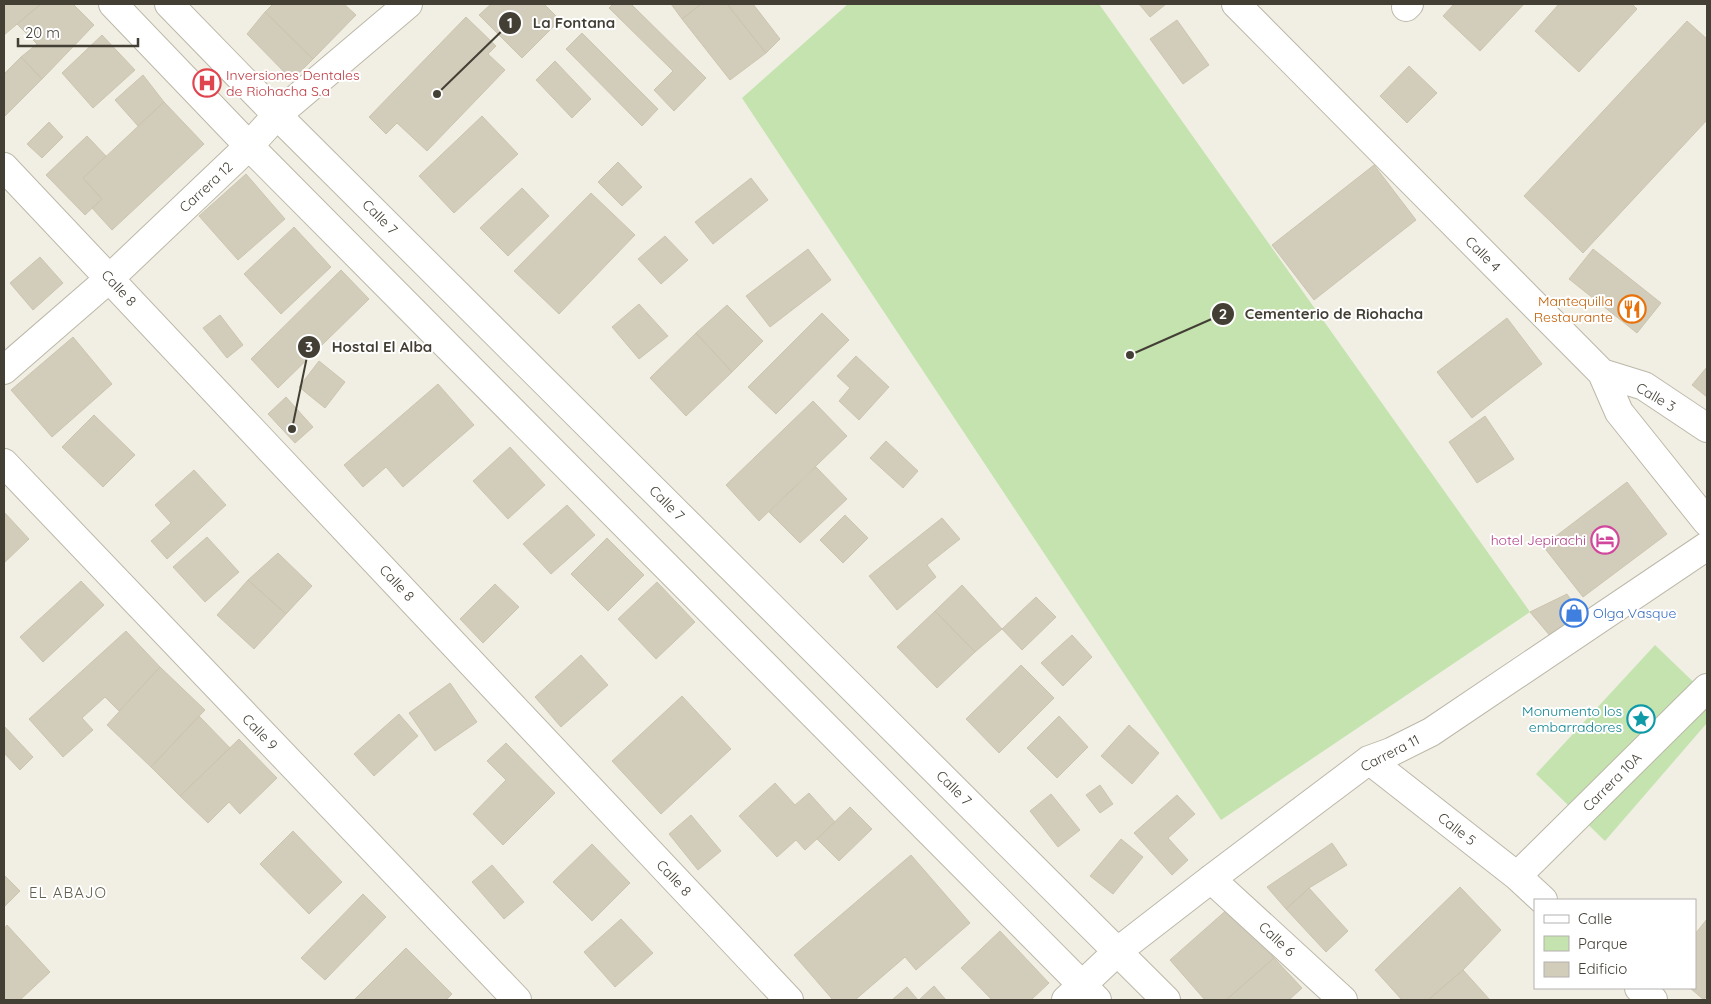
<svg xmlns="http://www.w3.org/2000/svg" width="1711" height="1004" font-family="Quicksand,sans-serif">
	<rect width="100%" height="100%" fill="#f1efe4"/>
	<path fill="#c4e3af" d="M848 4H1099L1530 612 1221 820 742 98Z
		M1655 645 1707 695V723L1605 841 1536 774Z"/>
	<path fill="#d2ccbb" stroke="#ccc5ae" d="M4 4H41L4 35Z
		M41 4H73L94 25 42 79 21 57 37 44 17 24Z
		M273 4H344L356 15 313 59 265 12Z
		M491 4H544L560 20 522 58 479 15Z
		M613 4H631L706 78 674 111 654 90 673 71 609 8Z
		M671 4H701L682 19Z
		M701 4H727L766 53 730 80 682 19Z
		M727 4H753L780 39 766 53Z
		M1139 4H1166L1150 17Z
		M1454 4H1524L1480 51 1443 16Z
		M1559 4H1632L1637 9 1579 72 1535 31Z
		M265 12 313 59 292 80 247 34Z
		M466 17 496 46 488 54 505 70 427 151 397 123 386 134 369 117Z
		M1177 20 1209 65 1183 84 1150 39Z
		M1687 21 1707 39V120L1583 253 1524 196Z
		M582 33 658 109 642 126 566 49Z
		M102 35 135 70 93 108 62 73Z
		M21 57 42 79 5 116 4 114V74Z
		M555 61 591 99 572 118 536 80Z
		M1409 66 1437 93 1407 123 1380 96Z
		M143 75 164 102 138 126 115 100Z
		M164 102 204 144 112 230 92 208 102 199 83 178Z
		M482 116 518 154 454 213 419 176Z
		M49 122 63 137 42 158 27 144Z
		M87 136 106 156 83 178 102 199 85 215 46 175Z
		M618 162 642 187 622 206 598 182Z
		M1374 165 1416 220 1314 300 1272 245Z
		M246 174 285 219 238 260 199 216Z
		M751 178 768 200 713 244 695 222Z
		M522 188 549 216 508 256 480 228Z
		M591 193 635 235 559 314 514 271Z
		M294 227 331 267 281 314 244 274Z
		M665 236 688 260 661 284 638 259Z
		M808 249 831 280 770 327 746 296Z
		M1593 249 1661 303 1637 333 1569 279Z
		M40 257 63 283 33 310 10 283Z
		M341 270 369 299 278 388 251 359Z
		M639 304 668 336 639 359 612 327Z
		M727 305 763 341 732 372 696 333Z
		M822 313 849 340 776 414 748 387Z
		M220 315 243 345 227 358 203 328Z
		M1507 318 1542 364 1472 418 1437 372Z
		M696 333 732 372 686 416 650 378Z
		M73 337 112 384 52 437 11 390Z
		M856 356 889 387 859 420 839 401 850 388 837 376Z
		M319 361 345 382 325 408 299 387Z
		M1707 367V397L1692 385Z
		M438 384 474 425 403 487 386 467 363 487 344 465Z
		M286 397 313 427 295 443 268 414Z
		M813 401 847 436 759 521 726 485Z
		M94 415 135 455 103 487 62 447Z
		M1485 416 1514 459 1477 483 1449 442Z
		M886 441 918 471 903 488 870 458Z
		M510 447 545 485 508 519 473 481Z
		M816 467 847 499 800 543 769 512Z
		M194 470 226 505 167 559 151 541 171 523 155 505Z
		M1627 482 1667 534 1583 597 1543 546Z
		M567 505 595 535 551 574 523 544Z
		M4 512 29 539 4 563Z
		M845 515 868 538 843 563 820 540Z
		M942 518 960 539 927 565 936 577 897 610 869 576Z
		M207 537 239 572 205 602 173 567Z
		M607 538 644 575 608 611 571 574Z
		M278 553 312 586 286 614 248 580Z
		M248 580 286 614 254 649 217 615Z
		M81 581 104 605 43 662 20 637Z
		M657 582 695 622 656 659 618 619Z
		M495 584 519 607 483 643 460 619Z
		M962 585 1002 629 975 652 935 611Z
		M1567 594 1582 616 1551 637 1530 612Z
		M1036 597 1056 617 1022 650 1002 629Z
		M935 611 975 652 937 688 897 647Z
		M126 631 160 667 119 711 105 697 82 718 93 730 63 757 29 719Z
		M1072 635 1092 657 1063 686 1041 663Z
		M581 655 608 685 561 727 535 697Z
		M1021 665 1054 698 999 753 966 719Z
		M160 667 205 710 151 767 107 725Z
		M450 683 477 722 435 751 409 713Z
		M682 696 731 749 661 814 612 761Z
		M399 714 418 736 374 776 354 754Z
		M199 716 230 748 180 796 151 767Z
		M1059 716 1088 747 1057 778 1027 748Z
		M1129 725 1159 753 1132 784 1101 756Z
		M4 726 33 757 20 770 4 753Z
		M239 739 277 778 240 814 229 802 208 823 180 796Z
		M506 743 555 793 503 845 473 814 506 780 487 761Z
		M775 783 795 805 809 793 835 822 805 850 796 840 777 857 739 816Z
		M1100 785 1113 804 1100 813 1086 795Z
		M1051 794 1080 830 1058 847 1030 811Z
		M1177 795 1195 814 1168 838 1188 860 1172 875 1134 833Z
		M850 807 872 829 839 861 817 839Z
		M691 815 721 851 698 870 669 834Z
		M293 831 342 882 309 914 260 864Z
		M1121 839 1143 857 1113 894 1090 876Z
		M1332 843 1347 865 1309 888 1286 909 1267 887Z
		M592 844 630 883 592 921 553 882Z
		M911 855 970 923 916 970 905 957 855 1000H833L794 955Z
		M492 865 524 902 504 919 472 882Z
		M4 875 20 891 4 907Z
		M1460 887 1501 930 1463 970 1428 1000H1402L1375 970Z
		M1309 888 1348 931 1326 952 1286 909Z
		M363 894 386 917 325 980 301 958Z
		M1230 907 1274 958 1226 1000H1205L1170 960Z
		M621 919 653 953 615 987 584 952Z
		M1707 919V995L1704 1000 1690 988H1695V934Z
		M7 925 50 972 20 1000H4V929Z
		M1000 931 1049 983 1031 1000H992L961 968Z
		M406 948 452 994 446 1000H354Z
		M1274 958 1302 988 1289 1000H1226Z
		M1463 970 1490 1000H1428Z
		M934 986 946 1000H919Z
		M907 987 918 1000H892Z"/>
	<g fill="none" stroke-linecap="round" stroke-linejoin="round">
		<g stroke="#bcb8a8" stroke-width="30">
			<path id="minor" d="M113 4 249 146 1097 1000
				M169 4 277 115 1166 1000
				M1236 4 1602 373 1619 412 1707 522
				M1406 7 1409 4
				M4 167 789 1000
				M4 370 110 278 249 146 277 115 408 4
				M1602 373 1644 386 1707 428
				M4 463 517 1000
				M1369 760 1517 876 1543 900
				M1517 876 1707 688
				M1211 879 1343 1000
				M1639 988 1653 1000
				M1066 1000 1118 951 1211 879 1369 760 1391 752 1431 732 1707 546"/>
		</g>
		<use href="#minor" stroke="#fff" stroke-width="28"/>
	</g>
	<defs>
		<g id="hospital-ring" transform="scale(1.4375)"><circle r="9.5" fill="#fff" stroke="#e0444e" stroke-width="1.5"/><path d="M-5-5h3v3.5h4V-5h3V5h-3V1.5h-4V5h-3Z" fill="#e0444e"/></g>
		<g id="restaurant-ring" transform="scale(1.4375)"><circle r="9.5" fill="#fff" stroke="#e8710a" stroke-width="1.5"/><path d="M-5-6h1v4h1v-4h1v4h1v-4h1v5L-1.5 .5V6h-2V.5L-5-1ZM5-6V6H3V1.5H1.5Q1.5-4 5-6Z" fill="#e8710a"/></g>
		<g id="hotel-ring" transform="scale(1.4375)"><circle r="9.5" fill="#fff" stroke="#d1479c" stroke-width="1.5"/><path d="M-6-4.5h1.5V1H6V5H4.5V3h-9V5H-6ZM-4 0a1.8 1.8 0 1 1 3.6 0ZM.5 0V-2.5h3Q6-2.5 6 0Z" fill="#d1479c"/></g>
		<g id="shop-ring" transform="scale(1.4375)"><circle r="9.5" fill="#fff" stroke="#3f7fe0" stroke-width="1.5"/><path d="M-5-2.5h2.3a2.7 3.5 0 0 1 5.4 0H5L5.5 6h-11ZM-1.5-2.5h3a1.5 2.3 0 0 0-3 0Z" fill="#3f7fe0"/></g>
		<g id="sight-ring" transform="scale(1.4375)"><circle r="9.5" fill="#fff" stroke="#0f9aa8" stroke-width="1.5"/><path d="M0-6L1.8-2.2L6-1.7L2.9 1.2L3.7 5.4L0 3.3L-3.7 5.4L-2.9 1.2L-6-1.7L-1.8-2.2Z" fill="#0f9aa8"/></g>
	</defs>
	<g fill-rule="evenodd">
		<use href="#hospital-ring" x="207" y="83"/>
		<use href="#restaurant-ring" x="1632" y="309"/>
		<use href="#hotel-ring" x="1605" y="540"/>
		<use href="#shop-ring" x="1574" y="613"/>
		<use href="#sight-ring" x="1641" y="719"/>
	</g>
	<g text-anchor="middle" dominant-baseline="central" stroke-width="4" stroke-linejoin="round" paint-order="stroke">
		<g font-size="14" fill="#be3a42" stroke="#fff" text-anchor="start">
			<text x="226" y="75">Inversiones Dentales<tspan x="226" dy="16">de Riohacha S.a</tspan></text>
		</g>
		<g font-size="14" fill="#433f35" stroke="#fff">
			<text transform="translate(206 187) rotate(-43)">Carrera 12</text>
			<text transform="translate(380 217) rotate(45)">Calle 7</text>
			<text transform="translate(1483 254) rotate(45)">Calle 4</text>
			<text transform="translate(119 288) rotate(47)">Calle 8</text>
			<text transform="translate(1656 397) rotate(30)">Calle 3</text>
			<text transform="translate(667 503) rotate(45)">Calle 7</text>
			<text transform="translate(397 583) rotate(47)">Calle 8</text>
			<text transform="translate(260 732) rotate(46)">Calle 9</text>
			<text transform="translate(1390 753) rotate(-27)">Carrera 11</text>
			<text transform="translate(1612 782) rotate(-45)">Carrera 10A</text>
			<text transform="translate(954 788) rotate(45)">Calle 7</text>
			<text transform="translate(1457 829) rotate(38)">Calle 5</text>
			<text transform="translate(674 878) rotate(47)">Calle 8</text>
			<text transform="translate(1277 939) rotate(43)">Calle 6</text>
		</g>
		<g font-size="14" fill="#c56008" stroke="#fff" text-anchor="end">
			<text x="1613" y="301">Mantequilla<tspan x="1613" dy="16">Restaurante</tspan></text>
		</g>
		<g font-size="14" fill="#b23c85" stroke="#fff" text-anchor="end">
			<text x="1586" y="540">hotel Jepirachi</text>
		</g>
		<g font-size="14" fill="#366cbe" stroke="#fff" text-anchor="start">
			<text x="1593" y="613">Olga Vasque</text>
		</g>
		<g font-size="14" fill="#0d838f" stroke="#fff" text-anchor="end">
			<text x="1622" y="711">Monumento los<tspan x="1622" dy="16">embarradores</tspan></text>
		</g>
		<g font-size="15" letter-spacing="1" fill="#655f4d" stroke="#fff">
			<text x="68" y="892">EL ABAJO</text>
		</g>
	</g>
	<path fill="none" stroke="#433f35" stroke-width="2" d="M437 94L510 23M1130 355L1223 314M292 429L309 347"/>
	<g fill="#433f35" stroke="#fff" stroke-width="2">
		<circle cx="437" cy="94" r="5"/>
		<circle cx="1130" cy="355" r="5"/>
		<circle cx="292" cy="429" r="5"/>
		<circle cx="510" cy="23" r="12"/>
		<circle cx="1223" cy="314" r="12"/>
		<circle cx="309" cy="347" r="12"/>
	</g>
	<g font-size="15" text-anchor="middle" font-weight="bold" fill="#fff">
		<text x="510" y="28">1</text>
		<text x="1223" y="319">2</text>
		<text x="309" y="352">3</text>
	</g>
	<g font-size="15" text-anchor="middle" font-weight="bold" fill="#433f35" stroke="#fff" stroke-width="4" stroke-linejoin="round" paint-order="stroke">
		<text x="574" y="28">La Fontana</text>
		<text x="1334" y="319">Cementerio de Riohacha</text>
		<text x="382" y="352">Hostal El Alba</text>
	</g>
	<rect width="1711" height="1004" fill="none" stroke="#433f35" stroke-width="10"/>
	<rect x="1534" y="899" width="162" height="90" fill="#ffffff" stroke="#b4b2ae"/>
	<rect x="1544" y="915" width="25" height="8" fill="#ffffff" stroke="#b4b2ae"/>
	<text x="1578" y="924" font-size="15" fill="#433f35">Calle</text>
	<rect x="1544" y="936" width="25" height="15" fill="#c4e3af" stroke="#b4b2ae"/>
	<text x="1578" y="949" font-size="15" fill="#433f35">Parque</text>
	<rect x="1544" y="962" width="25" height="15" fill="#d2ccbb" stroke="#b4b2ae"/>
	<text x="1578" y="974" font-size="15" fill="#433f35">Edificio</text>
	<path d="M18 38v8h120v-8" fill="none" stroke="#433f35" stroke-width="2.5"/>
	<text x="25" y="38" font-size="15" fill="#433f35" stroke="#ffffff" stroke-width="4" paint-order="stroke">20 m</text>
</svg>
